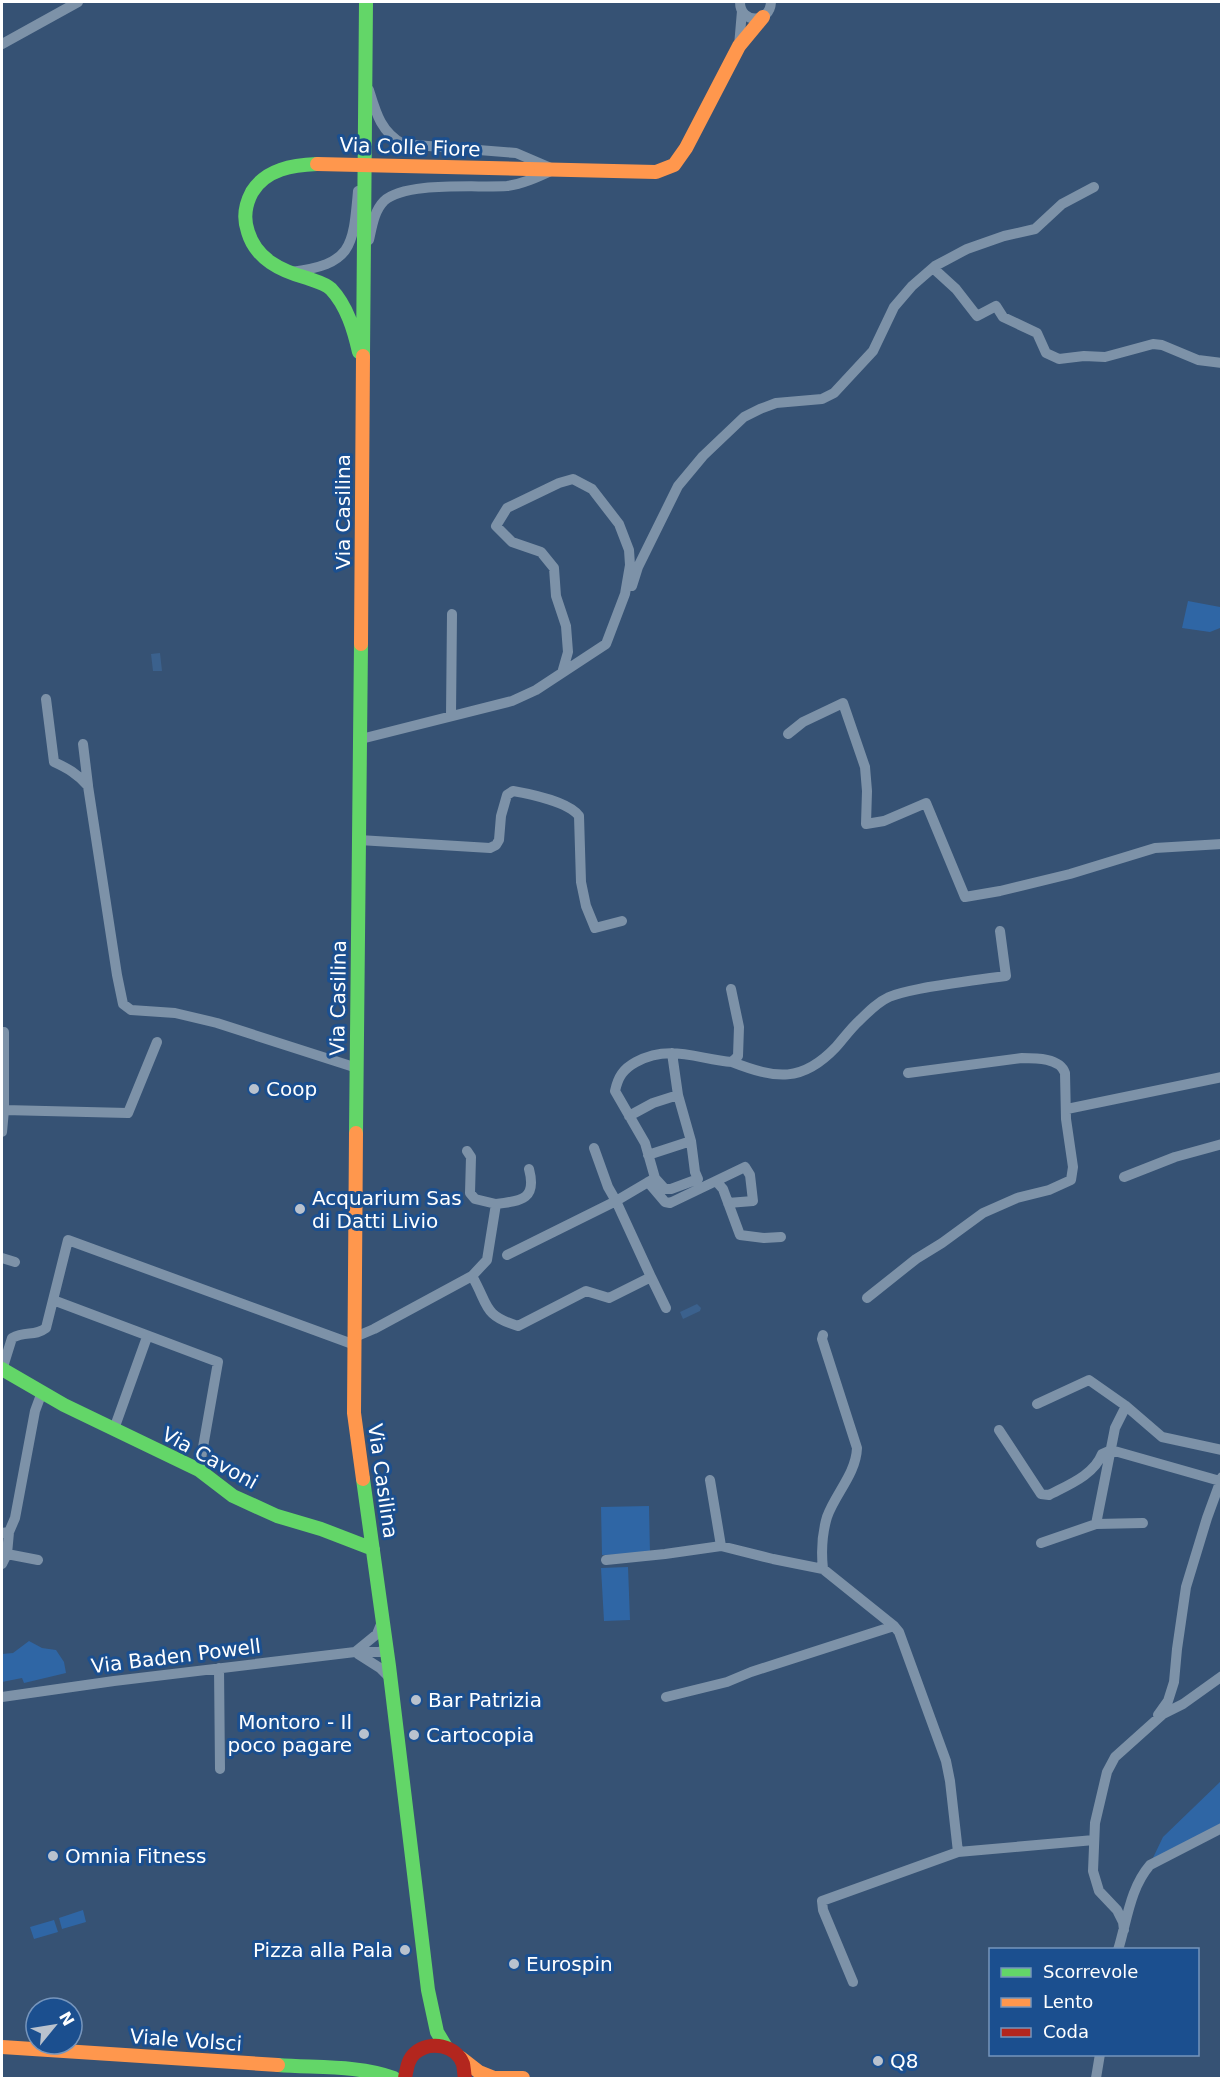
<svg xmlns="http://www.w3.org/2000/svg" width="1223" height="2080" font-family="'DejaVu Sans',sans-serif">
	<rect width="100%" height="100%" fill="#365274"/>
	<path fill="#2f66a5" d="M1188 601 1220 607 1221 606 1220 628 1210 632 1182 628Z
		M649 1506 650 1554 602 1555 601 1507Z
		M628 1567 630 1620 604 1621 601 1568Z
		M29 1641 42 1648 56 1650 64 1662 66 1673 24 1683 22 1678 2 1682V1654L13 1653Z
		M1221 1781V1824L1151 1862 1163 1837Z
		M83 1910 86 1922 62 1929 59 1918Z
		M54 1920 58 1932 34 1939 30 1927Z"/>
	<path fill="#3b618d" d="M160 653 162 671H153L151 654Z
		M697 1304 701 1308 700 1311 683 1319 680 1312Z"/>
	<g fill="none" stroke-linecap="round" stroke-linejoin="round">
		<path stroke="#7d92a8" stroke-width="10" d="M740 2C740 24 770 24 771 2
			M2 44 78 2
			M739 46 742 11
			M369 90C376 113 381 132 403 144L516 153 551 168
			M369 240C372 227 374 211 384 201 405 181 477 188 507 186 523 184 538 177 551 171
			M933 268 956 289 977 316 996 306 1003 317 1037 333 1046 353 1059 359 1084 356 1105 357 1153 344 1162 345 1198 360 1222 363
			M291 272C352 264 353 248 358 191
			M632 586 638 567 678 486 703 456 744 417 760 409 776 403 822 399 834 393 873 351 894 307 912 286 935 266 967 249 1004 236 1035 229 1062 204 1094 187
			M46 699 54 762C67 768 78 774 88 786L117 975 123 1004 131 1010 175 1013 217 1023 357 1068
			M451 715 452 614
			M788 734 803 722 843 703 865 767 867 791 866 824 884 821 926 803 965 897 1000 891 1070 874 1155 848 1222 844
			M361 739 512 701 536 690 606 644 625 594 630 565 629 550 619 524 592 489 573 479 559 483 507 508 496 526 512 542 541 552 554 568 556 596 566 626 568 652 562 673
			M83 744 88 785
			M359 840 490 848 496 845 499 840 501 816 507 795 513 791C530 794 569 802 579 816L581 882 586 906 595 928 622 921
			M2 1032H4V1110L2 1132
			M732 1062C776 1079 802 1083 836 1047 844 1038 851 1028 860 1020 869 1011 878 1002 889 997 901 992 915 990 929 987 954 983 980 979 1006 976L1000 931
			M1067 1109 1222 1077
			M4 1110 128 1113 157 1042
			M629 1116 653 1103 678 1095 672 1053
			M467 1151 471 1157 470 1193 475 1199 496 1204
			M648 1155 691 1141 678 1095
			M1124 1177 1175 1157 1222 1144
			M655 1178 665 1189H671L698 1179 695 1172 691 1141
			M716 1181 723 1189 740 1235 764 1238 781 1237
			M648 1182 665 1202 670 1203 745 1167 750 1175 753 1201 728 1203
			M507 1255 616 1201 608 1187 594 1148
			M2 1258 15 1262
			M472 1276 487 1260 496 1204C522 1201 537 1199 529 1169
			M651 1277 666 1308
			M867 1298 916 1259 942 1243 983 1213 1017 1198 1049 1190 1071 1180 1073 1167 1066 1119 1065 1073C1060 1058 1036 1058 1022 1058L908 1073
			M53 1300 218 1362 199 1470
			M823 1335 822 1339 857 1448C856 1474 835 1494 827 1517 822 1534 821 1551 823 1569
			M355 1337 374 1329 472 1276C489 1305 482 1315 518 1326L586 1291 609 1298 651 1277 616 1201 655 1178 645 1143 615 1091C618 1077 623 1069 636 1062 670 1044 697 1059 732 1062L738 1056 739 1027 731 989
			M2 1370 12 1338C26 1330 34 1337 46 1328L68 1240 355 1345
			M1037 1404 1089 1380 1126 1406
			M114 1429 147 1337
			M999 1430 1041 1494 1049 1495C1068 1485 1094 1475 1102 1454L1111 1450 1220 1481
			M1096 1524 1143 1523
			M2 1533 9 1532 15 1518 35 1411 42 1392
			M1041 1543 1096 1524 1115 1428 1126 1406 1162 1437 1222 1450
			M721 1546 773 1559 823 1569 894 1626 899 1632 946 1761 950 1781 958 1852 1094 1840
			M7 1554 38 1560
			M606 1560 665 1554 721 1546 710 1480
			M2 1564 7 1554 9 1532
			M355 1652 377 1634 382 1622
			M358 1654 380 1668 390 1678
			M219 1668 220 1769
			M2 1697 114 1681 355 1652H380L386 1648
			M666 1697 727 1682 751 1672 894 1626
			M1158 1715 1168 1701 1174 1682 1177 1649 1186 1587 1207 1518 1222 1477
			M1124 1930 1123 1922 1117 1910 1099 1891 1093 1871 1095 1823 1107 1772 1115 1757 1163 1714 1183 1704 1222 1676
			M1118 1950C1127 1921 1130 1888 1150 1865L1222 1828
			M853 1982 823 1910 822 1901 958 1852
			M1096 2078 1100 2054"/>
		<path stroke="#63d668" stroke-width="14" d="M317 164C293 165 266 169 252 192 245 205 243 218 248 232 256 259 281 271 307 278 315 281 325 283 331 289 347 306 354 330 359 352
			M363 356 366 2
			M356 1133 361 644
			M2 1369 64 1405 199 1470 233 1496 277 1516 321 1529 373 1549
			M363 1479 389 1666 428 1990 437 2032 446 2047
			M278 2065C315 2068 359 2065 394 2078"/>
		<path stroke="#ff974d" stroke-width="14" d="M528 169 656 172 674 165 686 148 739 46 763 17
			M361 644 363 356
			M356 1133 354 1413 363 1479
			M2 2047 278 2065
			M461 2058 479 2072 494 2078
			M490 2078H523"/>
		<path stroke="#b3261e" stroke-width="14" d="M405 2078C407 2068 408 2059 415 2053 430 2040 456 2045 463 2064 464 2068 464 2074 465 2078"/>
		<path stroke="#ff974d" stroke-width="14" d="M317 164 528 169"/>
	</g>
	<g fill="#b9c2ce" stroke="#1b4f8f" stroke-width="2">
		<circle cx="254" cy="1089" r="6"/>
		<circle cx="300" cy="1209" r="6"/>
		<circle cx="416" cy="1700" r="6"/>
		<circle cx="364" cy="1734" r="6"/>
		<circle cx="414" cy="1735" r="6"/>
		<circle cx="53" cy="1856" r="6"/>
		<circle cx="405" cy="1950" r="6"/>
		<circle cx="514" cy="1964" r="6"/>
		<circle cx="878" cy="2061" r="6"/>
	</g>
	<g text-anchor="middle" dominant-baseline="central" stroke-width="6" stroke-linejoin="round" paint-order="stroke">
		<g font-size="20" fill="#fff" stroke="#1b4f8f">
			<text transform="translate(410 147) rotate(2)">Via Colle Fiore</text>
			<text transform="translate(343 512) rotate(-90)">Via Casilina</text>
			<text transform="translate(338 998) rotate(-89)">Via Casilina</text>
			<text transform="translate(210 1458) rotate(29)">Via Cavoni</text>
			<text transform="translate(383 1481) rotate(82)">Via Casilina</text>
			<text transform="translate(176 1656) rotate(-7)">Via Baden Powell</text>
			<text transform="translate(186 2040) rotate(4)">Viale Volsci</text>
		</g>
		<g font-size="20" fill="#fff" stroke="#1b4f8f" text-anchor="start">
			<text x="266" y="1089">Coop</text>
			<text x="312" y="1198">Acquarium Sas<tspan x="312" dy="23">di Datti Livio</tspan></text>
			<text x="428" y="1700">Bar Patrizia</text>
			<text x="352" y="1722" text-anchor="end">Montoro - Il<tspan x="352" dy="23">poco pagare</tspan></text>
			<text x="426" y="1735">Cartocopia</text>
			<text x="65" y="1856">Omnia Fitness</text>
			<text x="393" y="1950" text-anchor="end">Pizza alla Pala</text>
			<text x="526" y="1964">Eurospin</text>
			<text x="890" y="2061">Q8</text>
		</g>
	</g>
	<rect width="1223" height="2080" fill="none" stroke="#ffffff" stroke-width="6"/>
	<rect x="989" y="1948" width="210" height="108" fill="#1b4f8f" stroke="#7695bc" stroke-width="1.5"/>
	<rect x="1001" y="1968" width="30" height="9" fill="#63d668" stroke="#7695bc" stroke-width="1.5"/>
	<text x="1043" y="1978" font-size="18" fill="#ffffff">Scorrevole</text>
	<rect x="1001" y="1998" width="30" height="9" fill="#ff974d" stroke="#7695bc" stroke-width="1.5"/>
	<text x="1043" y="2008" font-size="18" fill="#ffffff">Lento</text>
	<rect x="1001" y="2028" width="30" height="9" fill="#b3261e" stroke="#7695bc" stroke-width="1.5"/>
	<text x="1043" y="2038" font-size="18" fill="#ffffff">Coda</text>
	<g transform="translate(54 2026) rotate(60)"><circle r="28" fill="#1b4f8f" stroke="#7695bc" stroke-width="1.5"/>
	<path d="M0-4.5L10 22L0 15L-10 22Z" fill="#b9c2ce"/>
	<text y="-9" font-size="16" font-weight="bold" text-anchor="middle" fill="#ffffff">N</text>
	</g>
</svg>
